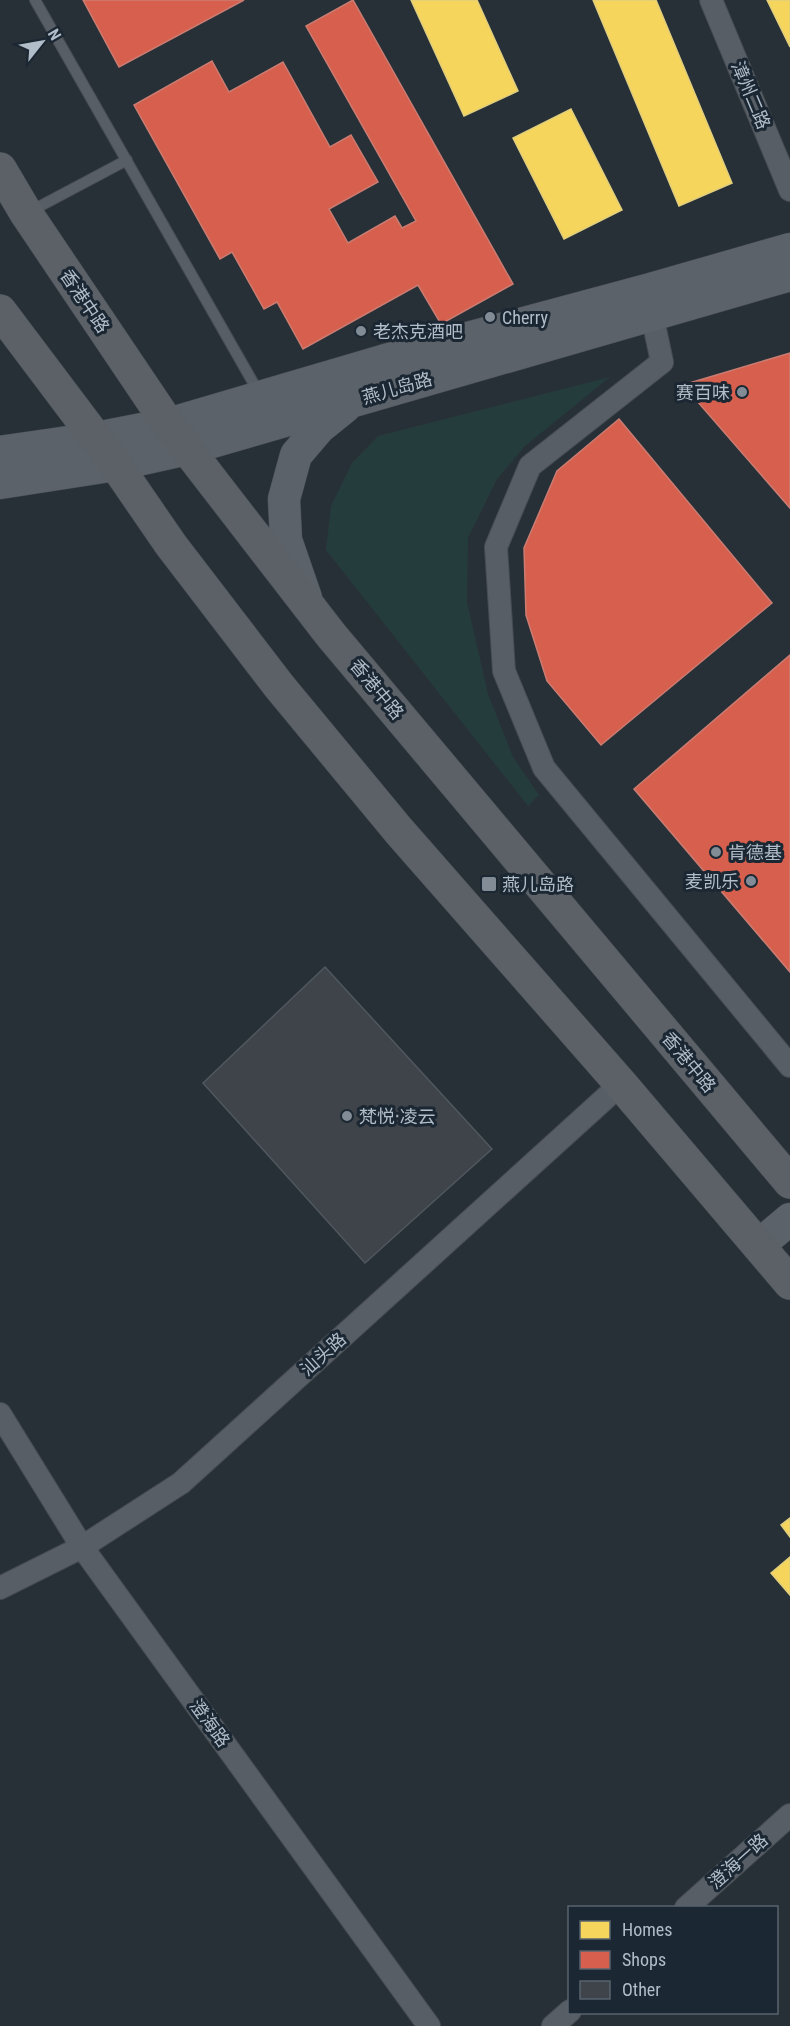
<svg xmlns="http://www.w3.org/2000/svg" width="790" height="2026" font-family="'Roboto Condensed','Noto Sans SC',sans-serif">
	<rect width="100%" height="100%" fill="#283037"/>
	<path fill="#253c3d" d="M610 377 525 446 497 479 468 538 467 602 488 694 513 757 539 795 528 806 326 550 331 506 352 463 378 436Z"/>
	<path fill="#f6d55c" stroke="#e1ce7d" stroke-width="1.5" d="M411 0H477L518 91 464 116Z
		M593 0H656L732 183 679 206Z
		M767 0H790V47Z
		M571 109 622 210 564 239 513 138Z
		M790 1518V1537L781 1525Z
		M790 1557V1595L771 1573Z"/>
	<path fill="#d6604d" stroke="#cb7c72" stroke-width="1.5" d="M83 0H244L119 67Z
		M353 0 513 284 441 324 418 285 303 349 277 302 264 309 232 252 220 259 134 105 212 61 229 92 283 62 330 147 351 135 378 182 329 209 348 243 395 216 402 228 416 221 306 26Z
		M790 353V508L683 385Z
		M619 419 772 603 601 745 547 681 526 615 524 548 557 471Z
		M790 655V972L634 789Z"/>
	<path fill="#3e444a" stroke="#50585f" stroke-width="1.5" d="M325 967 492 1149 365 1263 203 1083Z"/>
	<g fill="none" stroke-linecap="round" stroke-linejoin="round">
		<g stroke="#464c52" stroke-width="12">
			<path id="lane" d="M35 0 259 393
				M29 212 127 160"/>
		</g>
		<g stroke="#464c52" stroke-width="24">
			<path id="street" d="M711 0 790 190
				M652 315 662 362 530 466 496 547 504 671 544 768 790 1066
				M0 1414 82 1547 429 2026
				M0 1588 82 1547 181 1483 621 1084
				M686 1908 790 1815
				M553 2026 570 2011"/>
		</g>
		<g stroke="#464c52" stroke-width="33">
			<path id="secondary" d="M0 452 96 438 168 424 382 361 647 290 790 249
				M0 483 116 465 188 449 790 275
				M306 598 286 540 284 499 296 455 319 428 345 407
				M758 1246 790 1219"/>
		</g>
		<g stroke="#454d54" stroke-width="34">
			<path id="primary" d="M0 169 26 213 168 424 331 635 790 1182
				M0 311 116 465 171 545 279 686 399 831 621 1084 790 1283"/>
		</g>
		<use href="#lane" stroke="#585e65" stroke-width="10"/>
		<use href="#street" stroke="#585e65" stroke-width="22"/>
		<use href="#secondary" stroke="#5c626a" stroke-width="32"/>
		<use href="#primary" stroke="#5b6167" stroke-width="33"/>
	</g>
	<g fill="#818c96" stroke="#1b2732" stroke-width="2">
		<circle cx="490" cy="317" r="6"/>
		<circle cx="361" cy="331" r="6"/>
		<circle cx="742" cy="392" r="6"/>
		<circle cx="716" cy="852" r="6"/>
		<circle cx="751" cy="881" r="6"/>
		<rect x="481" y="876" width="16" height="16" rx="3"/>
		<circle cx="347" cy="1116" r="6"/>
	</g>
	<g text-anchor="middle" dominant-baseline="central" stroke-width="6" stroke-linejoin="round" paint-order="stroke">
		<g font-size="18" fill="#b1bdc9" stroke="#1b2732">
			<text transform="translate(751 95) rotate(67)">漳州二路</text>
			<text transform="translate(85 301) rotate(56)">香港中路</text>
			<text transform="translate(397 388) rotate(-16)">燕儿岛路</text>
			<text transform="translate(377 689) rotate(50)">香港中路</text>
			<text transform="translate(689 1062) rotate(50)">香港中路</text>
			<text transform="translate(323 1354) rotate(-42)">汕头路</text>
			<text transform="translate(210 1723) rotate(54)">澄海路</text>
			<text transform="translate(738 1861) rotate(-42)">澄海一路</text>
		</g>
		<g font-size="18" fill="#b1bdc9" stroke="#1b2732" text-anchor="start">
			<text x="502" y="317">Cherry</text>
			<text x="373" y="331">老杰克酒吧</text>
			<text x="730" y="392" text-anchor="end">赛百味</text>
			<text x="728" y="852">肯德基</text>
			<text x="739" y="881" text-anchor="end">麦凯乐</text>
			<text x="502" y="884">燕儿岛路</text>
			<text x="359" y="1116">梵悦·凌云</text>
		</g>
	</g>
	<rect x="568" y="1906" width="210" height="108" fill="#1b2732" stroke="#57636e" stroke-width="1.5"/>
	<rect x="580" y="1921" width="30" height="18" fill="#f6d55c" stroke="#57636e" stroke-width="1.5"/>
	<text x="622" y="1936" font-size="18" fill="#b1bdc9">Homes</text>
	<rect x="580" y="1951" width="30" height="18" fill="#d6604d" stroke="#57636e" stroke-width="1.5"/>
	<text x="622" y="1966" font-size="18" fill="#b1bdc9">Shops</text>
	<rect x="580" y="1981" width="30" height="18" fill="#3e444a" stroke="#57636e" stroke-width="1.5"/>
	<text x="622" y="1996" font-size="18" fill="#b1bdc9">Other</text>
	<g transform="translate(42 42) rotate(59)" stroke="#1b2732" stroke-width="4.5" paint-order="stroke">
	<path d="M0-4.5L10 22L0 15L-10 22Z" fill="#b1bdc9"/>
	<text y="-9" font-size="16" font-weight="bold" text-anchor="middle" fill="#b1bdc9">N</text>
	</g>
</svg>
